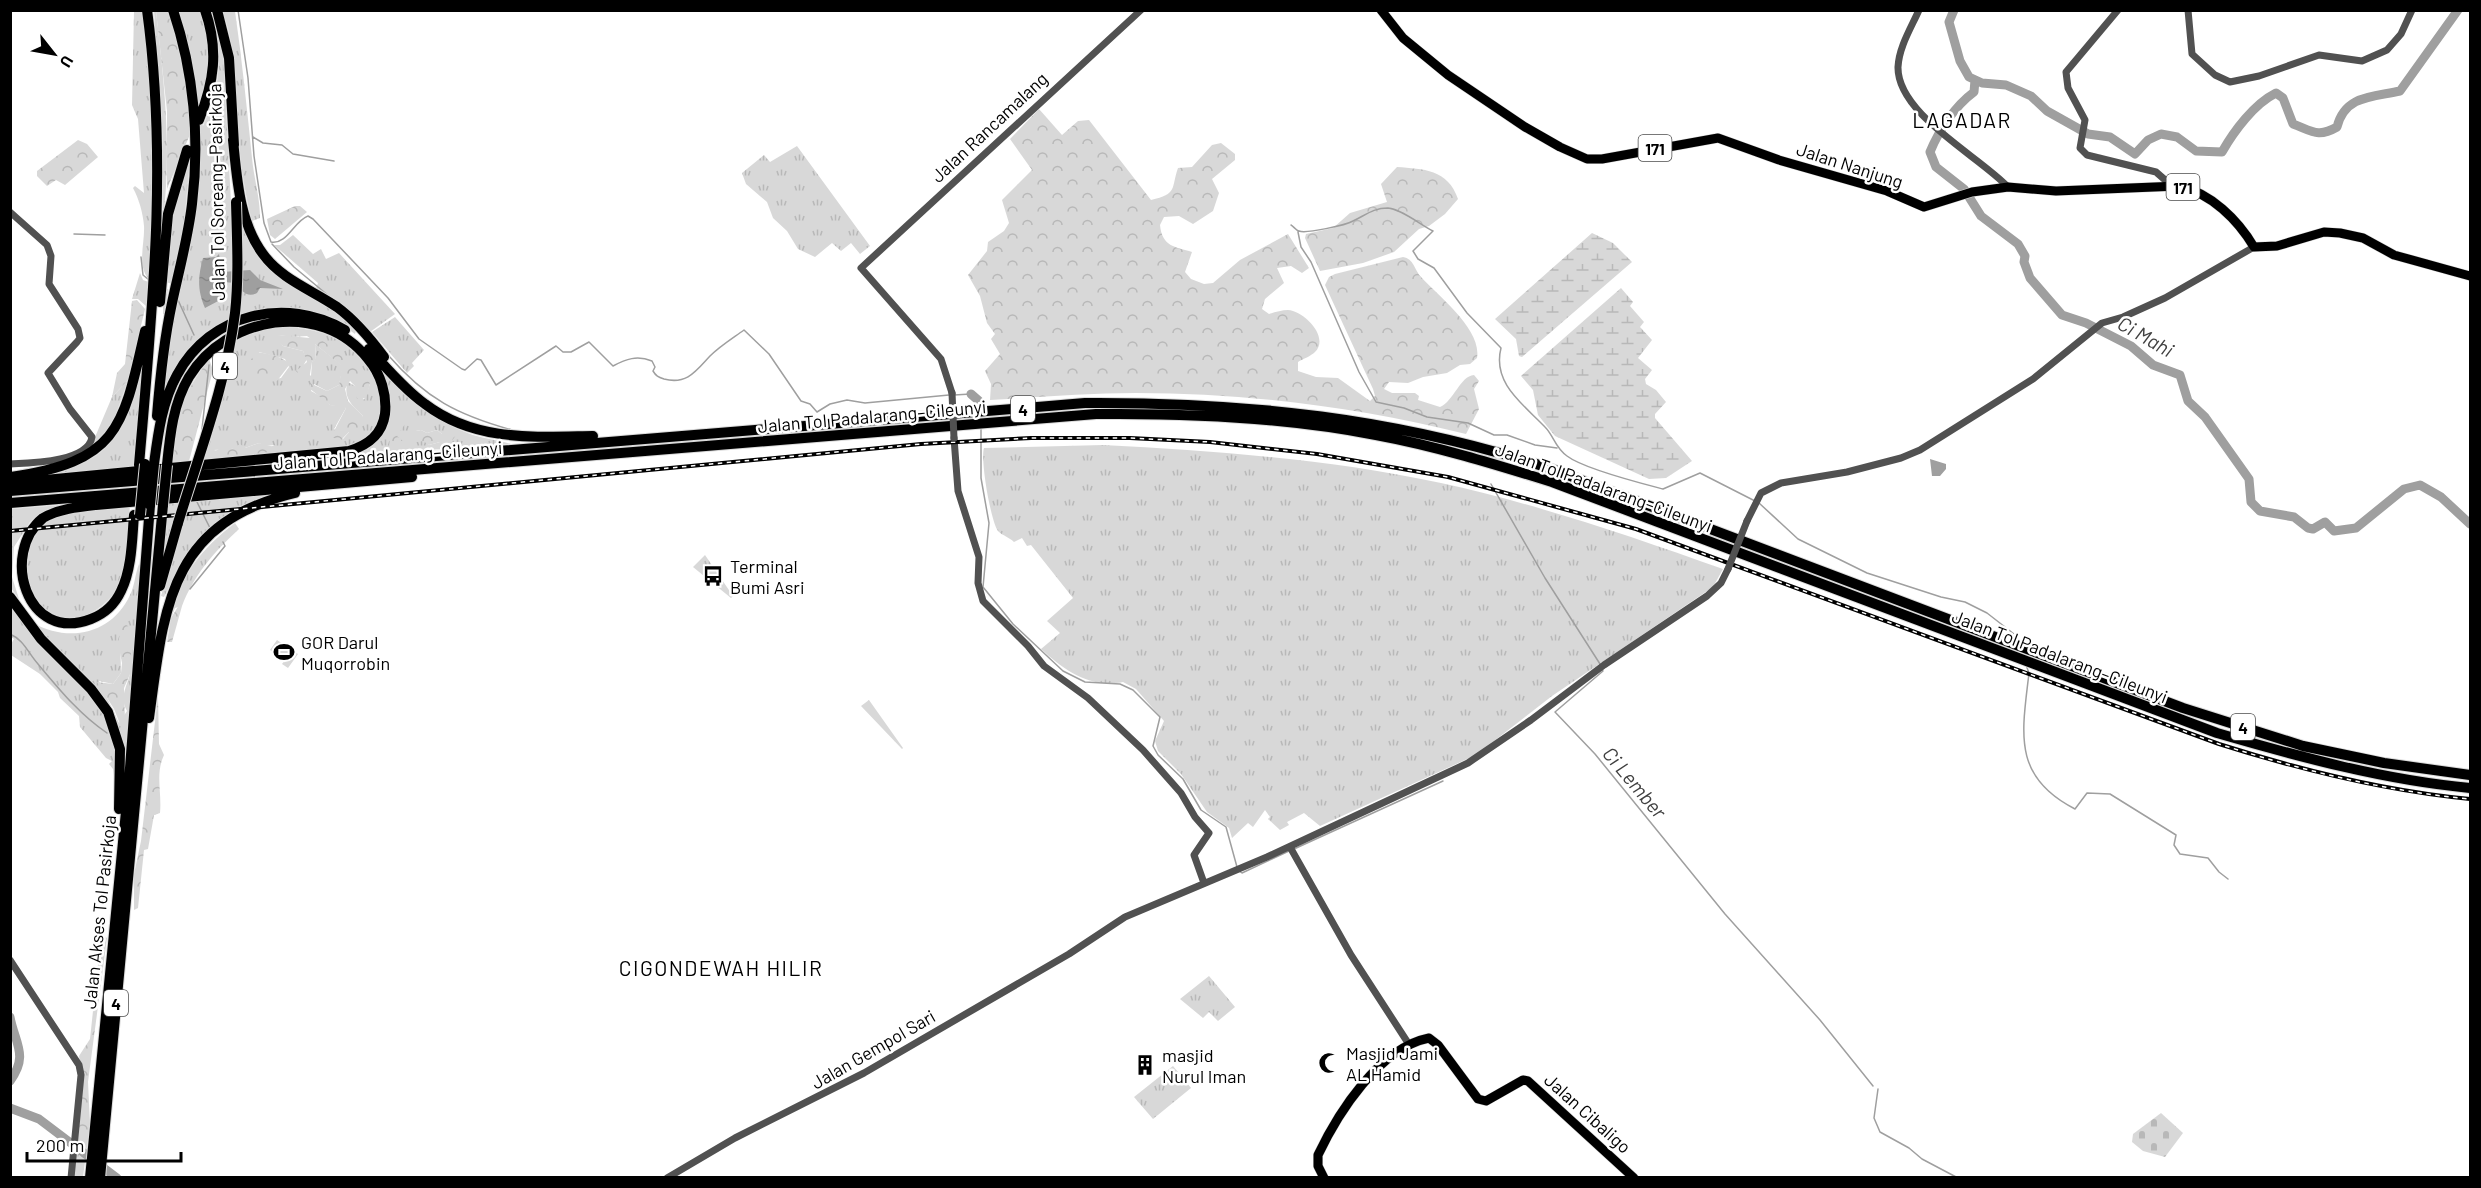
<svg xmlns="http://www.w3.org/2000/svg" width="2481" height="1188" font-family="Barlow,sans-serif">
	<defs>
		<pattern id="grass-tufts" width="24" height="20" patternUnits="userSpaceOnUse" patternTransform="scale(1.5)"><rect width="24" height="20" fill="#d8d8d8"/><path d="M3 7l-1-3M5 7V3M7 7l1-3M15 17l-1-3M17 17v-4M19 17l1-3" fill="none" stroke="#b8b8b8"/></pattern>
		<pattern id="forest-crowns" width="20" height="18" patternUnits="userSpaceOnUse" patternTransform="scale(1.5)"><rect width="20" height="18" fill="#d8d8d8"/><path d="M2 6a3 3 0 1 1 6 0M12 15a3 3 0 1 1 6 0" fill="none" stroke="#b8b8b8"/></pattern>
		<pattern id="wetland-marsh" width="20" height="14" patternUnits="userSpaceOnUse" patternTransform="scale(1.5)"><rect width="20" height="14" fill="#d8d8d8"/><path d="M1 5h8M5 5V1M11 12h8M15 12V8" fill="none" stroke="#b8b8b8"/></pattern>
		<pattern id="cemetery-stones" width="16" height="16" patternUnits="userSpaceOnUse" patternTransform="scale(1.5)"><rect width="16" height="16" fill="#d8d8d8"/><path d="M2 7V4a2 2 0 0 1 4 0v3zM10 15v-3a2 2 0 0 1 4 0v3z" fill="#b8b8b8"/></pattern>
		<pattern id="water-ripples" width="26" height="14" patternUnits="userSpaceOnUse" patternTransform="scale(1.5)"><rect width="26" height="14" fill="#9f9f9f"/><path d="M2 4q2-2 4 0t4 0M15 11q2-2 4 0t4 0" fill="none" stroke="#878787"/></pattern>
	</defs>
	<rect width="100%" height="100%" fill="#fff"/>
	<path fill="url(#grass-tufts)" fill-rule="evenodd" d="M134 11H143C154 99 156 190 148 278 137 265 145 242 144 226 143 213 139 199 133 188L135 186 144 193 138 119 132 105Z
		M154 11H156C164 80 172 149 163 219V142Z
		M176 11H201L213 51 200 115 203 126C220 87 226 50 207 11H212L223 51 231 203 238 204 247 235 298 290 340 315 356 331 355 334C288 282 194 312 165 391H162L199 159Z
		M222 11H235C242 60 247 109 252 158 254 179 260 197 260 218L252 221C243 187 239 151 237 116 234 80 236 45 222 11Z
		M797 146 870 246 860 254 851 243 841 251 832 243 815 257 798 249 787 231 773 218 767 202 746 184 742 173 764 155 770 162Z
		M190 159 184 225 172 284 166 282 169 229 185 165Z
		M293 235 313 254 321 249 326 259 339 253 395 314 370 332 316 289 318 283 274 245H280Z
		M140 273 143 280 168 289 165 314H163V301L147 297 146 306 138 299H132Z
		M395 317 424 350 412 363 414 366 407 373 372 332Z
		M276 326C317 329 343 333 369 368 377 379 383 391 382 406 382 414 377 424 375 433L352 447 198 465 233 340ZM279 335 292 337 307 336 370 384 364 400 355 386 348 382C342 398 353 406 363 416L343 439 334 429 346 408 343 406 330 405 324 398 311 391 314 384 327 391 339 385 343 366 315 344 316 359 312 362 311 376 302 368 307 359 303 351 283 346 278 340ZM259 352 285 359 289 367 281 378 269 380 256 373ZM259 443 265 446 275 445C252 455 238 455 214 450L245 448Z
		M145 345 133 469 49 475C65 469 83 464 97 455 130 431 135 382 145 345Z
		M384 373C409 400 438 423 473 435 486 439 499 440 511 444L348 456 368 449 379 439ZM421 430 427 433 437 430 442 434 440 442 429 445 416 431Z
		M128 380 110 431 90 449 112 397Z
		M1103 445C1216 451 1330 459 1441 483 1537 504 1630 536 1723 569L1713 587 1552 696 1476 755 1320 826 1304 813 1287 822 1289 825 1280 830 1268 819 1270 817 1265 810 1253 827 1248 823 1232 838 1229 828 1207 812 1181 774 1158 751 1155 741 1164 721 1136 689 1123 682C1090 689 1064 670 1041 649L1060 633 1047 621 1073 598 1031 545 1027 546 1022 538 1014 542C1009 537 1003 536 998 531 991 522 980 460 984 448Z
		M277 493C264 497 251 502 239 509 210 526 179 568 164 597L161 596 188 500Z
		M180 501 159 576 168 502Z
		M61 505 39 514 30 522 14 547 12 577 19 599 11 588 10 509Z
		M130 505C128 529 129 555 122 578 113 608 65 636 41 609 31 597 25 578 18 564L41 523 67 513Z
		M235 523 239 529C215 551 193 576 182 606L175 608 171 618C179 576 202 548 235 523Z
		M705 555 733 596 731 598 693 567Z
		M139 564 140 566 125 772 123 745 113 713 33 623C69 643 112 634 130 595 135 585 135 574 139 564ZM120 634H131C130 646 132 662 130 673 127 687 119 697 127 711L119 723 99 681 113 684 121 673Z
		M10 605 95 698 107 717 117 753 115 783 113 769 109 764 112 761 106 758 80 727 79 716 60 698 58 692 40 674 11 655V644L14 639 11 637Z
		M869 700 903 748 902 749 861 706Z
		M1209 976 1235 1007 1218 1021 1209 1012 1203 1018 1180 999Z
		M1173 1066 1191 1088 1153 1119 1134 1097Z"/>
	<path fill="url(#forest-crowns)" d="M156 11H169L185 76 191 132 167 189V111Z
		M1039 109 1062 135 1078 121 1089 120 1151 200C1178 194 1171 188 1178 168L1192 167 1212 145 1221 143 1235 154V160L1212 179 1219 193 1213 211 1193 224 1179 216 1164 217 1160 225C1162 247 1176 247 1192 252L1185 272 1191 279 1204 284 1213 283 1240 260 1288 234 1309 268 1302 273 1291 266 1277 268 1284 283 1265 299 1262 309 1269 314C1275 312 1282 310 1288 310 1304 311 1330 337 1315 352 1311 356 1303 359 1298 362V371L1316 377 1338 378 1370 401 1375 396 1373 389 1325 285 1329 277 1335 274 1403 257C1414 259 1414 269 1421 277 1438 296 1482 329 1477 358L1470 364 1460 365 1447 373 1423 377 1408 383 1389 382 1384 389 1392 393H1415L1419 396 1418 400 1440 407C1454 401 1460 376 1474 375L1479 381 1474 389 1479 409 1466 434C1357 407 1248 393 1136 393 1087 393 1038 397 990 400L991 384 985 371 1000 354 991 339 995 334 987 323 980 296 968 275 987 251 988 242 1004 231 1009 223 1002 200 1032 170 1010 139Z
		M78 140 87 144 98 157 65 185 56 180 47 186 37 176V171Z
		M1397 167C1423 169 1448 169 1458 199L1445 214 1429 226 1419 229 1394 252 1363 263 1320 271 1305 238 1306 234 1333 228 1350 213 1387 202 1381 184Z
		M295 206H300L307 212 275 239 270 235 267 219Z
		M137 300 145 309 128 380 112 397 117 373 125 364 132 301Z
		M279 335 320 339 364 370 370 384 366 398 357 399 355 386 350 381 345 389 348 401 363 416 356 433 349 432 341 440 331 437 346 408 330 405 309 388 310 383 327 391 339 385 342 366 315 344 316 360 312 362 309 380H304L296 371 307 362 303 351 283 346 272 337Z
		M257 352C268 354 282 356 290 364L277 381 260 383 253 377 255 373 249 362Z
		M209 359 213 370 188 465 172 466C174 418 180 398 209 359Z
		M399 413 407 421 397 436 405 443 403 446 399 443 389 446 390 438 386 432 389 426 397 427Z
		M421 430 427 433 437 430 442 434 450 432 456 435 449 445 440 442 429 445 423 441 412 443 411 436 416 431Z
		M259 443 278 448 275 451 217 459 210 454 226 445 232 449 240 444 245 448Z
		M179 605 182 606 172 642H167L171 618Z
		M124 624 128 626 131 634V672L124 688 125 720 120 724 114 709 97 682 113 684 121 673 122 663 118 643 120 634 117 630Z
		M158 696 159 744 164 755C155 774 162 792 160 813L154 815 148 849 144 850 138 908 134 910V874L141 841Z
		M103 935 107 938 88 1082 90 1124 83 1177 73 1178 82 1076 79 1056 90 1039 101 936Z"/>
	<path fill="url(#wetland-marsh)" d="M1592 233 1613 243 1632 262 1522 357 1519 356 1516 339 1495 319Z
		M1621 288 1633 302 1630 306 1644 322 1640 327 1652 340 1638 358 1652 370 1645 379 1646 384 1656 390 1666 402 1655 414V418L1692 461 1666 478 1649 479 1555 436 1538 415 1533 390 1521 376Z"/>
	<path fill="url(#cemetery-stones)" d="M2161 1113 2183 1133 2165 1157 2143 1151 2132 1142 2133 1134Z"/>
	<path fill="#d8d8d8" d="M277 640 298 654 288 668 282 664 285 660 270 650Z"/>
	<path fill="url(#water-ripples)" d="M219 254 222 272 250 270 260 280 283 289 260 288 257 293C247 298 241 291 237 283L222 282V299L205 308C197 290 198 276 203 258L216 257Z
		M1930 459 1946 464V469L1940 476H1932Z"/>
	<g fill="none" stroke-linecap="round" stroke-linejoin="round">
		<path stroke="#9f9f9f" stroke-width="1.5" d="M238 10 248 78 254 156 264 223 271 242C287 245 294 221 308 216L313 219 388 298 419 339 462 369 465 370 477 359 481 360 496 385 556 346 563 352H571L589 342 613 366C626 359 637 355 652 361L655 367 653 371C656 376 658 377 664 379 687 385 696 371 710 356 720 346 733 338 744 330L769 354 801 401 810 404 817 412 830 404 847 400 865 403 949 395
			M253 137 263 143 282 145 293 154 334 161
			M1291 225C1293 226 1297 231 1299 231 1306 234 1346 225 1353 221 1366 215 1373 208 1388 208 1401 209 1421 225 1433 231L1413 251 1418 259 1434 268 1467 313 1501 348C1492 383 1523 404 1545 427 1554 436 1555 448 1567 456 1584 469 1640 483 1663 489L1700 473 1755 501
			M1298 232 1301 247 1311 262 1359 372 1376 402 1404 408 1427 417 1468 423 1494 435H1507L1535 445 1557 448
			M74 234 105 235
			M272 244 294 267 330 297
			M141 257 143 275 149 280
			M178 300 194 335
			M388 355C426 399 458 415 512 430
			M954 395 971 394
			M202 429 209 365
			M981 429V478L989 523 983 587 1013 624 1063 671 1085 682 1120 684 1133 690 1160 717 1153 746 1158 755 1183 779 1201 810 1226 827 1237 867
			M1491 484 1545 578 1600 664
			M197 502 210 528
			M1759 503 1798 539 1867 573 1941 597 1965 602 1987 613 2014 634 2017 641
			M190 589 225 546 223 542
			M10 634C24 640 28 653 38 664 59 689 80 715 107 733
			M2026 665 2029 673C2022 733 2012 777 2075 809L2087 793 2110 794 2176 835 2174 845 2180 854 2208 858 2219 872 2228 879
			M1602 669 1603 671 1555 712 1595 754 1725 914 1820 1020 1873 1086
			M1294 849 1443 781
			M1239 871 1242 873 1289 851
			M1878 1089 1874 1118 1880 1132 1909 1148 1922 1159 1958 1178"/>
		<path stroke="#9f9f9f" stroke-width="9" d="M1954 10 1949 22 1960 61 1969 77 1982 83 2006 85 2031 96 2047 111 2088 134 2110 137 2135 154 2148 140 2161 134 2177 137 2196 151 2222 152C2234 131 2254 104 2276 93L2283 98 2293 124C2312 131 2318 138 2337 127 2345 95 2373 97 2400 91L2458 10
			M1975 80 1974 92C1955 106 1939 130 1930 152L1936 167 1964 189 1981 216 2018 244 2025 256 2024 262 2030 278 2062 315 2086 323 2131 346 2153 365 2180 375 2188 401 2205 417 2249 479 2251 502 2260 511 2294 517 2308 528 2313 529 2325 522 2334 531 2356 528 2404 489 2420 485 2441 497 2470 524
			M971 394 979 401
			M10 1017C15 1044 29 1055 10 1081
			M10 1108 39 1119 117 1178"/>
		<g stroke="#dbdbdb" stroke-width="10">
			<path id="major" d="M1381 10 1403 38 1448 75 1525 127 1560 147 1587 159H1602L1718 138 1779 160 1887 191 1924 207 1972 192 2008 187 2056 191 2179 186C2211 193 2238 220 2254 247L2277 246 2324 232 2340 233 2363 238 2394 255 2470 276
				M1324 1178 1318 1166V1155C1338 1113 1379 1048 1429 1038L1438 1045 1478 1099 1486 1101 1523 1080 1528 1081 1634 1178"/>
		</g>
		<g stroke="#dbdbdb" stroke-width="12">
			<path id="highway" d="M217 10 229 58 234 145
				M199 120C214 82 219 50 205 10
				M233 140C237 178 239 222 263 254 281 279 312 290 337 307 356 321 370 338 384 357
				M160 302 168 214 187 150
				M369 349C387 368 404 389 425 404 475 442 534 437 593 436
				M157 416C160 378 164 340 172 303 179 270 188 238 192 204 200 140 194 72 173 10
				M154 464C158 434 162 402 177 375 210 313 286 296 345 330
				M139 465C152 311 168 164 147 10
				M11 477C118 461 123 429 145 331
				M14 483 349 451C368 445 382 435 385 414 387 395 381 374 368 359 321 299 226 316 189 377 173 404 170 435 167 465
				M10 491 1085 403C1247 402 1397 418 1552 469L2183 708 2303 746 2384 763 2470 775
				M10 503 1096 414C1190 413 1284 417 1376 435 1436 446 1494 464 1552 482L2217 733C2300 757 2384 780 2470 788
				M134 515C132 539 132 569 121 591 115 604 104 614 91 619 26 644 0 553 43 518 59 509 78 507 96 505L412 477
				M160 586 178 523
				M10 597 41 639 91 689 108 712 120 749 119 809
				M149 718C164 609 168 523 295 493
				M90 1178 129 781 150 505
				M100 1178 163 505"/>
		</g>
		<path stroke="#515151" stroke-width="7" d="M1919 10C1911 28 1899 47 1898 67 1897 114 1979 156 2008 187
			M2118 10 2066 72 2068 88 2085 120 2080 148 2087 155 2156 172 2172 186
			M2188 10 2192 54 2215 75 2230 82 2259 76 2319 55 2362 61 2387 50 2401 34 2412 10
			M10 212 47 245 51 256 49 284 78 329 80 338 77 342 48 373 70 409 92 437C88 462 31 463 10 464
			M952 393 941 359 861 268 1141 10
			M954 438 958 491 979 557 978 583 983 601 1028 646 1044 666 1088 698 1143 750 1181 793 1195 817 1209 833 1194 855 1204 883
			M1747 521 1761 493 1781 483 1847 472 1901 458 1920 450 2033 379 2102 323 2123 317 2165 298 2254 247
			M1290 847 1351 955 1410 1046
			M10 960 79 1065 81 1075 71 1178
			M667 1178 735 1138 864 1073 1069 954 1125 917 1267 857 1468 763 1531 720 1604 665 1707 596 1721 583 1728 569"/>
		<use href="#major" stroke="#000" stroke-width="9"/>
		<use href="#highway" stroke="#000" stroke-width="10"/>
		<g stroke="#000" stroke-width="4">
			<path id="rail" d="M10 531 921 444 1031 438H1130L1210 442 1317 454 1448 477 1636 529 2219 744C2301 770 2384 791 2470 799"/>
		</g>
		<use href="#rail" stroke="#fff" stroke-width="1.5" stroke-dasharray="4.5" stroke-linecap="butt"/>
		<g stroke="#dbdbdb" stroke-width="12" stroke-linecap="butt">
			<path id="highway-bridge" d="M150 505 154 464
				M163 505 167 465
				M140 515 145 464
				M178 523C199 454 226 385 235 313 239 277 237 239 236 202"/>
		</g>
		<path stroke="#515151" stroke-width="7" d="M952 393 954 438
			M1728 569 1747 521"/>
		<use href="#highway-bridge" stroke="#000" stroke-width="10"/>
	</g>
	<defs>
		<g id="bus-bare" transform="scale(1.62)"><path d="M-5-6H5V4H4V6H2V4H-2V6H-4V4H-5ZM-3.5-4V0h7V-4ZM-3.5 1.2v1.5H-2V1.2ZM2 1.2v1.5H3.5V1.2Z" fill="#000" stroke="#fff" stroke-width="2.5" paint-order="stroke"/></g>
		<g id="stadium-bare" transform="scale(1.62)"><path d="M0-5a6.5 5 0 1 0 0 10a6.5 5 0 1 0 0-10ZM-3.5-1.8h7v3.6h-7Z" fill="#000" stroke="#fff" stroke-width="2.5" paint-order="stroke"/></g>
		<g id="mosque-bare" transform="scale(1.62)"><path d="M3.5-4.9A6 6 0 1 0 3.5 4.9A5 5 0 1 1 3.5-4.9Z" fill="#000" stroke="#fff" stroke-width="2.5" paint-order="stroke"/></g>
		<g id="building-bare" transform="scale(1.62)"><path d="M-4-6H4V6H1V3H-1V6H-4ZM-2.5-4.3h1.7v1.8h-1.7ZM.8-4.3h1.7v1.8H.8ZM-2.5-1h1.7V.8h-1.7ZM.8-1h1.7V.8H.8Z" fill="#000" stroke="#fff" stroke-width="2.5" paint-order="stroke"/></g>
	</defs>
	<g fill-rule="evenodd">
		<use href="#bus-bare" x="713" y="576"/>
		<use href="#stadium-bare" x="284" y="652"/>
		<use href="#mosque-bare" x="1329" y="1063"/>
		<use href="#building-bare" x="1145" y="1065"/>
	</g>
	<g text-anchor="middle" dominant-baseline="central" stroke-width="5" stroke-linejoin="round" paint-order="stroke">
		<g fill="#fff" stroke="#4c4c4c" stroke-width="1.5">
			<rect x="1638.5" y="135" width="33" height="26" rx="4.5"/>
			<rect x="2166.5" y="174" width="33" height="26" rx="4.5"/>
			<rect x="213" y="353" width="24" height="26" rx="4.5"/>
			<rect x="1011" y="396" width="24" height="26" rx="4.5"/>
			<rect x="2231" y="714" width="24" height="26" rx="4.5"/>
			<rect x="104" y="990" width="24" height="26" rx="4.5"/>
		</g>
		<g font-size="16" font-weight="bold" fill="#000">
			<text x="1655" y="148">171</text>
			<text x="2183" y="187">171</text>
			<text x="225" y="366">4</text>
			<text x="1023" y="409">4</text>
			<text x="2243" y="727">4</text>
			<text x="116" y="1003">4</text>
		</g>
		<g font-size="18" fill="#000" stroke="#fff">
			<text transform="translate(989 127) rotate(-43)">Jalan Rancamalang</text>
			<text transform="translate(1850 165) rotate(18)">Jalan Nanjung</text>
			<text transform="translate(216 192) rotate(-91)">Jalan Tol Soreang–Pasirkoja</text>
			<text transform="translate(872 416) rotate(-5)">Jalan Tol Padalarang–Cileunyi</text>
			<text transform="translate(388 455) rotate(-4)">Jalan Tol Padalarang–Cileunyi</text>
			<text transform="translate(1604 487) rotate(20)">Jalan Tol Padalarang–Cileunyi</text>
			<text transform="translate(2060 656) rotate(21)">Jalan Tol Padalarang–Cileunyi</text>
			<text transform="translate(99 912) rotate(-84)">Jalan Akses Tol Pasirkoja</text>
			<text transform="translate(873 1049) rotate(-30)">Jalan Gempol Sari</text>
			<text transform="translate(1588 1113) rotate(42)">Jalan Cibaligo</text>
		</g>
		<g font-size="18" fill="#000" stroke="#fff" text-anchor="start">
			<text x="730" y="566">Terminal<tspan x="730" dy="21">Bumi Asri</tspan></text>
			<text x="301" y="642">GOR Darul<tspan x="301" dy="21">Muqorrobin</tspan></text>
			<text x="1346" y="1053">Masjid Jami<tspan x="1346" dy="21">AL Hamid</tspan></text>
			<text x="1162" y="1055">masjid<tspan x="1162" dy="21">Nurul Iman</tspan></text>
		</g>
		<g font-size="20" font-style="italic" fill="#404040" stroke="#fff">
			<text transform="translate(2146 336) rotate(30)">Ci Mahi</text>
			<text transform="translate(1635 782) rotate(50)">Ci Lember</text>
		</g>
		<g font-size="21" letter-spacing="1.5" fill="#000" stroke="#fff">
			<text x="1962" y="119">LAGADAR</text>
			<text x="721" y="967">CIGONDEWAH HILIR</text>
		</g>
	</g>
	<rect width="2481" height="1188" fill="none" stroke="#000000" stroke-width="24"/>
	<g transform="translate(54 54) rotate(121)" stroke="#ffffff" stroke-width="4.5" paint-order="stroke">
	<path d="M0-4.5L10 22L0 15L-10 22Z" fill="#000000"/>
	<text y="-9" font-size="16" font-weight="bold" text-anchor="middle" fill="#000000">U</text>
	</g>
	<path d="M27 1152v9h154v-9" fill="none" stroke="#000000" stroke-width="3"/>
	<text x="36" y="1152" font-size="18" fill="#000000" stroke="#ffffff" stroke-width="4.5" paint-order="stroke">200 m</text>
</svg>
